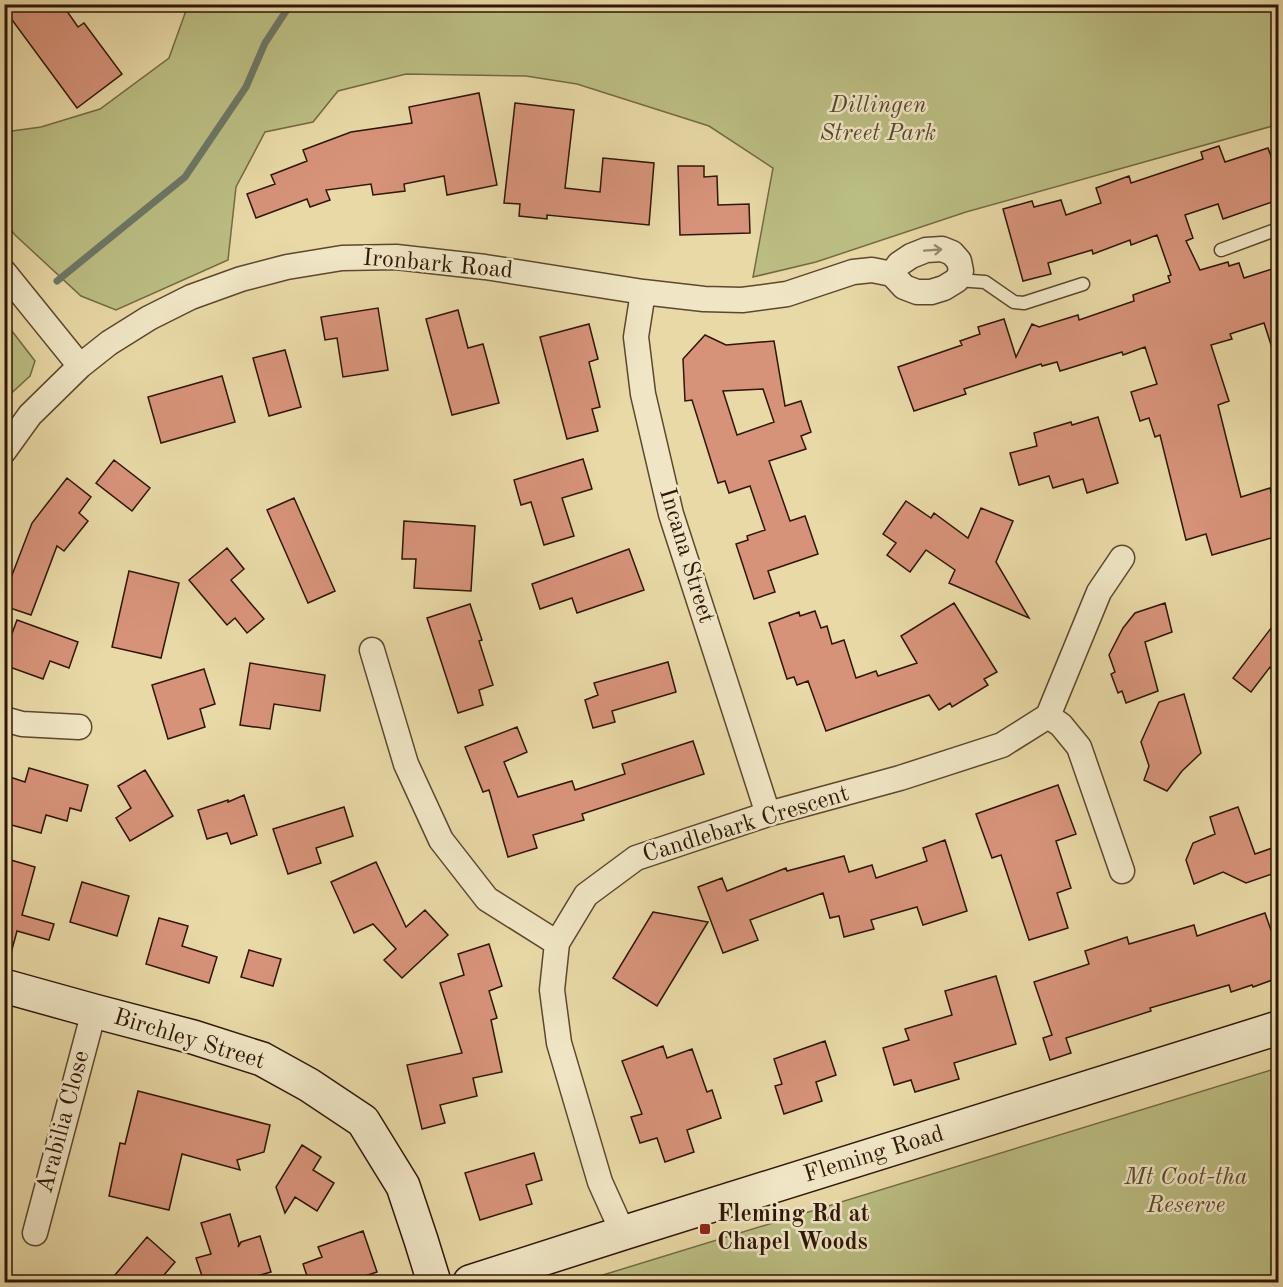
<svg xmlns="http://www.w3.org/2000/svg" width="1283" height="1287" font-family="'Old Standard TT',serif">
	<rect width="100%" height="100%" fill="#e8d9a6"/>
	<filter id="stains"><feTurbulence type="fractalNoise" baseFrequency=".00333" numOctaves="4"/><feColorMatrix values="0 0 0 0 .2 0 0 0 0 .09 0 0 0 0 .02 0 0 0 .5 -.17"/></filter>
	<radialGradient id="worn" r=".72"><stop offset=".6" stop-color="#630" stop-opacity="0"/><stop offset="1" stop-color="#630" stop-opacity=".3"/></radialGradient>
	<path fill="#bbbe83" stroke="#756a44" stroke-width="1.5" d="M188 5H1276L1278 28 1276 125 966 212 816 262 753 277 773 168 709 126 577 84 526 76 406 74 338 91 313 122 265 132 236 187 228 260 116 310 81 296 15 235 5 222V132L41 127 100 109 169 58Z
		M5 322 35 361 30 376 5 399Z
		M1278 1068V1282H580Z"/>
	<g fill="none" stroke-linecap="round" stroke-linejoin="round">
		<path stroke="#6d7867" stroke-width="7" d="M350 4 374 8 385 4
			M57 281 185 177 246 87 265 43 288 8 299 4"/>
	</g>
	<path fill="#d7937a" stroke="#2f1606" stroke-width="1.5" fill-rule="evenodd" d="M4 4H62L78 27 84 23 122 74 77 108 4 9Z
		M479 93 497 185 447 195 444 176 404 184 405 191 373 195 371 184 326 190 330 200 310 207 307 199 256 218 247 194 275 184 271 175 307 161 303 150 351 132 412 123 409 107Z
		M515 103 574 110 565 188 600 192 603 158 654 163 649 225 547 215V219L519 216 520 204 504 203Z
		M1219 146 1225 162 1268 148 1275 167 1278 166V200L1223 219 1218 204 1185 215 1193 238 1186 241 1200 270 1228 262 1229 266 1239 263 1244 278 1278 267V356L1275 357 1264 323 1230 334 1232 339 1211 345 1229 401 1218 405 1241 497 1270 488 1278 516V536L1212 555 1206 534 1186 540 1160 435 1155 437 1149 418 1140 421 1131 392 1157 384 1145 347 1123 355 1122 352 1060 371 1057 362 1042 366 1041 364 964 389 966 394 914 411 898 367 962 345 960 341 980 334 978 327 1004 319 1016 357 1032 324 1039 327 1078 315 1079 320 1134 301 1133 295 1170 282 1168 276 1171 275 1157 235 1131 245 1130 240 1093 254 1092 250 1048 263 1051 274 1023 281 1003 209 1032 201 1034 207 1061 200 1066 215 1101 203 1096 188 1129 176 1131 183 1203 159 1201 152Z
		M678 166H704V177L717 176 718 205 749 204 750 233 680 235Z
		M378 308 388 370 343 377 337 338 325 340 321 317Z
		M458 310 468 348 483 344 499 403 452 415 426 319Z
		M589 324 598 359 589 362 600 407 592 409 598 431 567 439 540 337Z
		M705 335 726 345 774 341 785 406 801 401 811 432 801 436 806 449 769 461 790 521 805 516 818 554 768 571 775 592 754 599 736 544 748 540 747 536 765 530 750 486 729 493 725 481 718 483 692 400 685 401 683 359ZM763 389 774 422 737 435 723 391Z
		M285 350 301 407 269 416 253 358Z
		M222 376 235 422 161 443 148 397Z
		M1098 417 1118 483 1087 493 1083 479 1053 488 1049 476 1019 485 1010 453 1037 446 1034 433 1071 422 1072 425Z
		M583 459 592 489 562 498 574 536 544 545 531 502 521 505 514 480Z
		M114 460 150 488 132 511 96 483Z
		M67 478 91 497 79 513 88 521 64 551 57 546 31 615 4 606V596L32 523Z
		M294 498 335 591 308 603 267 510Z
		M906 501 931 518 934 513 968 538 981 508 1013 521 996 562 1029 618 949 583 955 570 926 550 910 572 887 555 896 543 883 534Z
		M404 521 475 526 471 591 414 588 416 559H402Z
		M227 548 244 569 231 580 264 619 247 633 235 618 227 625 189 580Z
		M629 549 644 590 577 613 572 598 540 609 532 584Z
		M129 571 179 583 161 658 112 647Z
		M954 603 997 672 984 679 988 685 952 707 950 703 939 710 929 695 826 731 808 681 797 685 794 677 787 679 769 623 799 612 800 616 815 611 821 628 827 626 832 644 844 640 856 678 876 671 878 676 917 663 901 636Z
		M1165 603 1172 632 1145 642 1158 691 1126 703 1122 691 1118 693 1111 674 1115 672 1109 655 1123 628 1135 613Z
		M470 604 482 640 479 641 493 685 479 690 483 705 458 713 427 618Z
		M1278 619V674L1270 667 1251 692 1233 678Z
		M17 620 78 642 69 668 50 661 43 679 4 665V655Z
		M668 662 676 692 612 711 615 722 593 728 585 700 598 695 594 683Z
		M250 663 325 675 320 711 274 704 270 729 240 725Z
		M204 669 215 704 200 709 205 727 168 739 152 685Z
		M1184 694 1201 753 1182 771 1167 791 1144 780 1149 766 1141 742 1159 702Z
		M517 727 527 752 504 762 518 797 572 781 575 790 625 774 622 764 693 741 704 774 582 814 584 820 533 835 537 848 508 857 489 790 483 792 465 747Z
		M29 768 88 785 81 811 70 808 67 821 46 815 41 833 4 823V775L25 782Z
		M145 770 173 816 130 841 116 818 131 808 118 786Z
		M1058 785 1076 834 1056 841 1071 888 1057 893 1068 928 1029 940 1001 855 992 858 976 814Z
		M244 795 257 835 231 844 227 833 207 839 198 810 228 800V802Z
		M344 807 353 836 316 848 321 863 288 874 273 829Z
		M1238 807 1255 854 1278 846V872L1246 883 1223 872 1194 884 1186 860 1193 843 1215 834 1210 817Z
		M945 840 967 911 923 925 917 907 871 920 874 929 844 937 839 916 830 918 823 893 750 920 758 940 723 953 698 887 722 878 727 891 786 868 787 871 844 856 849 872 872 865 876 878 927 861 923 848Z
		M4 858 35 867 22 915 54 924 49 940 17 931 10 957 4 956Z
		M376 862 406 927 425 910 448 935 402 978 384 960 396 949 373 924 354 933 331 882Z
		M82 882 129 896 117 936 70 922Z
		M653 912 708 922 657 1006 613 978Z
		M1265 913 1278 950V978L1253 987 1252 985 1231 992 1229 985 1150 1008 1151 1011 1066 1038 1071 1053 1050 1060 1043 1038 1052 1035 1034 982 1089 964 1085 951 1127 937 1129 944 1194 925 1197 936Z
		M159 918 188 926 182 946 217 957 209 983 146 964Z
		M489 944 502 986 489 991 497 1018 491 1020 502 1072 473 1078 477 1096 440 1105 445 1123 422 1129 407 1065 462 1053 440 983 464 975 458 954Z
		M249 950 281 959 273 986 241 977Z
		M996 976 1016 1044 954 1063 959 1079 915 1092 911 1080 894 1085 883 1048 909 1040 905 1029 952 1015 945 991Z
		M825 1041 836 1075 816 1082 822 1101 784 1114 775 1086 782 1084 774 1059Z
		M663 1046 667 1058 692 1049 707 1092 712 1090 721 1118 687 1130 694 1152 665 1162 657 1138 640 1143 631 1117 642 1114 622 1061Z
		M138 1091 270 1125 264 1152 237 1160 240 1170 182 1154 169 1210 109 1196 120 1143 125 1144Z
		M302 1145 321 1157 313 1170 334 1183 317 1211 295 1197 285 1213 276 1187Z
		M534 1153 542 1180 526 1185 532 1204 480 1220 465 1173Z
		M230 1214 239 1244 238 1247 241 1242 260 1236 271 1272 236 1282H204L196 1258 211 1254 201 1223Z
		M363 1231 377 1272 347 1282H309L303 1264 322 1257 318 1247Z
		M147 1237 175 1262 158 1282H109Z"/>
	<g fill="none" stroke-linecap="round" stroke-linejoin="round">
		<g stroke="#5d472e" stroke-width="15">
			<path id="lane" d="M1221 250 1278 229
				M957 280 985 282 1014 302 1024 303 1083 284"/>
		</g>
		<g stroke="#5d472e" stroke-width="27">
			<path id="street" d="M4 272 80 366
				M643 292 636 337 643 394 671 514 768 814
				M4 451 30 415 80 366 109 343 149 318 191 297 241 279 287 267 342 258 396 257 485 267 643 292 704 299 742 300 787 294 853 272 872 270 892 274 904 287 917 292H931L944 288 957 280 961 271 959 261 952 253 942 249 926 250 911 256 899 264 892 274
				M372 650 406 764 441 840 487 899 557 943
				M1048 716 1099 592 1122 558
				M4 719 22 724 79 727
				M35 1233 94 1011
				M623 1233 600 1182 559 1043 552 990 557 943 586 895 636 858 768 814 900 778 1002 745 1048 716 1061 725 1079 747 1122 871"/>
		</g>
		<g stroke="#2f1606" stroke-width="36">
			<path id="secondary" d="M4 986 94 1011 193 1037 262 1059 309 1085 363 1121 403 1186 421 1240 434 1282
				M470 1282 623 1233 1278 1028"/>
		</g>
		<use href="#lane" stroke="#f0e6c5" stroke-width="12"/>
		<use href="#street" stroke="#f0e6c5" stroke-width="24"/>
		<use href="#secondary" stroke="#f0e6c5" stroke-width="33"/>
	</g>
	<defs><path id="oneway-shaft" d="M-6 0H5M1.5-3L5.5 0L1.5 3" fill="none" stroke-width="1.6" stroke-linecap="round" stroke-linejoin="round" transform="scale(1.5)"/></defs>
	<use stroke="#99886f" href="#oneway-shaft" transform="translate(933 250) rotate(-4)"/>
	<rect fill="#8f2418" stroke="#f0e6c5" stroke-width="2" x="699" y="1223" width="12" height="12" rx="3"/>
	<g text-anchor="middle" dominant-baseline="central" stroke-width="5" stroke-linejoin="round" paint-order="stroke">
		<g font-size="24" font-style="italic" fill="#59482c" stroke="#f0e6c5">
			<text x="878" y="106">Dillingen<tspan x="878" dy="28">Street Park</tspan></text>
			<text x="1186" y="1178">Mt Coot-tha<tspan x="1186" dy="28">Reserve</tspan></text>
		</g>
		<g font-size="24" fill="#2f1606" stroke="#f0e6c5">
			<text transform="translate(438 265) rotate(5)">Ironbark Road</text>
			<text transform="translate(686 556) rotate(73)">Incana Street</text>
			<text transform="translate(746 825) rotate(-17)">Candlebark Crescent</text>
			<text transform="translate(189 1040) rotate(17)">Birchley Street</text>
			<text transform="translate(64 1122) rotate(-75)">Arabilia Close</text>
			<text transform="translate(874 1155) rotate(-17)">Fleming Road</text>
		</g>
		<g font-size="24" font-weight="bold" fill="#2f1606" stroke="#f0e6c5" text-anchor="start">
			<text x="717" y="1215">Fleming Rd at<tspan x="717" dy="28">Chapel Woods</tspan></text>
		</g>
	</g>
	<rect width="1283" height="1287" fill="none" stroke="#e8d9a6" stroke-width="24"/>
	<rect x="6" y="6" width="1271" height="1275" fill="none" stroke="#2f1606" stroke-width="3"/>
	<rect x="12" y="12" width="1259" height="1263" fill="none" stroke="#2f1606" stroke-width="1.5"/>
	<rect width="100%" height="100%" filter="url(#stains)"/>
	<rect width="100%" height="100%" fill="url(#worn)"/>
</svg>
